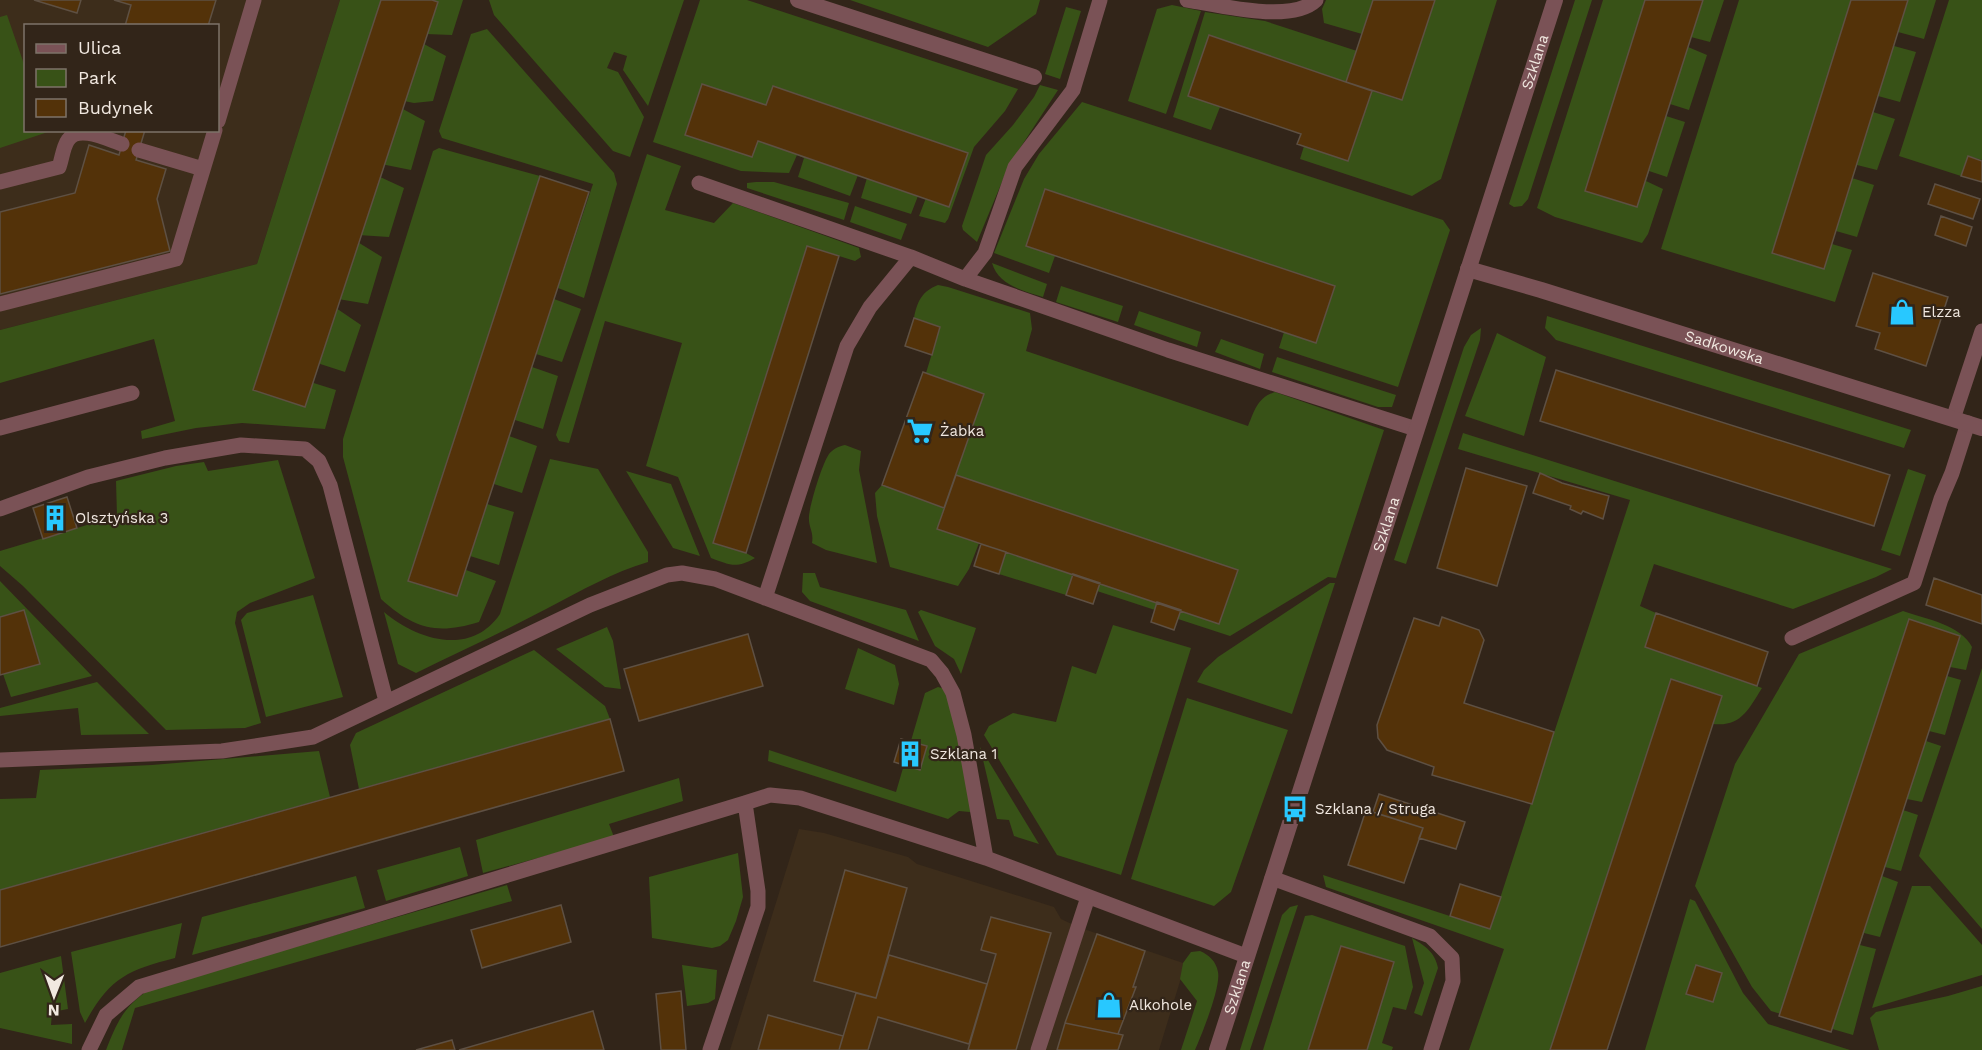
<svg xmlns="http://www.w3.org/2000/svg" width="1982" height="1050" font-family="'Work Sans',sans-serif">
	<rect width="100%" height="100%" fill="#322519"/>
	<path fill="#3d2d1b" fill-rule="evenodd" d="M0 0H340L257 264 0 330ZM26 26H218V130H26Z
		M799 829 824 833 908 857 917 864 1054 907 1061 919 1078 927 1183 963 1181 978 1159 1050H730Z"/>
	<path fill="#385217" d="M340 0H463L452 35 426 34 424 44 446 56 433 101 414 103 404 101 401 108 425 121 411 170 381 164 378 176 404 188 389 237 358 235 356 241 382 257 368 304 338 299 336 308 361 325 345 372 311 361 304 380 336 390 325 429 242 423 196 428 142 439 141 431 175 421 154 339 0 383V330L257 264Z
		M489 0H684L648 106 623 70 627 56 614 52 607 68 618 72 644 117 630 157 613 151 494 15Z
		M700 0H747L1018 89 1005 111 974 147 948 219 945 223 919 216 926 198 918 196 911 214 861 198 867 178 858 175 850 196 798 177 804 158 797 155 789 173 741 171 653 142Z
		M850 0H1040L1036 14 988 47Z
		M1326 0H1373L1362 34 1324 23 1322 9Z
		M1434 0H1497L1441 179 1412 196 1300 159 1304 146 1348 161 1372 91 1400 100Z
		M1575 0H1592L1528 199 1522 206 1514 207 1509 204Z
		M1603 0H1724L1710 42 1691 37 1688 47 1707 55 1689 110 1670 104 1666 116 1685 122 1667 177 1649 171 1646 181 1663 189 1648 234 1642 243 1555 217 1537 208Z
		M1739 0H1936L1924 39 1898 32 1894 46 1916 52 1900 102 1878 96 1873 112 1895 119 1877 170 1857 165 1852 178 1874 185 1857 237 1836 231 1832 244 1852 250 1835 302 1661 249Z
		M1949 0H1982V160L1968 156 1961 176 1899 156Z
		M1172 5 1201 11 1166 114 1128 101 1157 9Z
		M1066 7 1081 11 1060 79 1045 74Z
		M1205 12 1265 21 1357 51 1346 82 1188 95 1220 107 1211 130 1173 117Z
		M7 15 25 67 26 130 48 132 0 148V17Z
		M487 29 614 173 617 184 584 298 558 288 593 184 442 138 439 131 471 34Z
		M1040 85 1058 90 1009 165 977 242 963 230 962 226 986 155 1013 125 1034 97Z
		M1082 102 1443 220 1450 230 1398 387 1279 348 1284 332 1045 189 1026 246 1055 256 1049 273 994 253 1024 179 1039 154Z
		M439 148 540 176 408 580 457 596 466 570 496 581 479 622C437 635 414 629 381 599L343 457V439L433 151Z
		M647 154 681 166 665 210 714 223 733 203 859 248 861 257 855 261 807 246 713 542 746 553 755 558C736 569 730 565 711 558L678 477 646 466 682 343 605 321 569 443 559 441 556 435Z
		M756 182H774L849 203 844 220 747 188V183Z
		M855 206 907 224 901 240 850 222Z
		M992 263 1047 284 1043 297C1024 291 998 285 992 263Z
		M938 285 948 287 1030 313 1032 329 1026 351 1248 426C1255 410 1257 398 1275 392L1384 430 1336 578 1328 577 1230 636 1178 619 1181 611 1219 623 1237 570 956 475 926 373 940 327 914 318C917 302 922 291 938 285Z
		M1061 286 1123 306 1118 322 1056 302Z
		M554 299 581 309 562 362 536 354Z
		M1139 311 1201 332 1197 347 1134 325Z
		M1547 316 1911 430 1904 448 1556 340 1545 328Z
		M1481 328 1480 340 1406 564 1394 560 1464 347 1471 335Z
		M1497 333 1546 357 1524 436 1465 416Z
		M1221 339 1264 354 1260 369 1215 352Z
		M1277 357 1396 395 1392 407H1378L1272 372Z
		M532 367 558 376 543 429 515 420Z
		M1463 433 1892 569 1876 577 1793 609 1654 564 1640 606 1656 613 1645 647 1762 688C1748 710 1741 727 1713 724L1722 696 1671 680 1550 1050H1469L1504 949 1326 887 1323 875 1490 929 1630 500 1458 449Z
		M509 436 537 446 522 493 494 484Z
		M845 445 861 451 859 470 877 563 826 550 812 543C814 531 808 527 809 516 810 504 822 464 829 454 833 449 839 446 845 445Z
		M550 459 598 469 648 552V562C613 572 581 591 548 608 505 631 460 651 416 673L398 664 384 612C417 640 471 657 500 614Z
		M278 460 315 578 250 603 237 612 235 623 261 723 245 728 166 730 23 586 0 566V551L117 516 116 481 176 466 204 462 208 471Z
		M1908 469 1926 475 1900 556 1881 550Z
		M626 471 671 484 700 556 673 548Z
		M882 485 944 508 937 529 979 543 969 569 958 586 890 567 877 516 875 493Z
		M487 504 514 512 499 565 470 556Z
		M1006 552 1073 574 1066 595 999 574Z
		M803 573H815L820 587 906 610 919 641 810 601 802 592Z
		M0 581 92 676 11 697 3 674 39 664 0 617Z
		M1100 583 1157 602 1155 610 1097 591Z
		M1330 583H1335L1292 714 1197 682 1204 670 1218 657Z
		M313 595 343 697 266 717 241 620 247 613Z
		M921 610 976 628 961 674 954 659 935 646 918 612Z
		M1903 611C1926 619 1961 625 1972 647L1966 670 1950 667 1947 676 1961 680 1945 735 1929 731 1926 741 1941 746 1922 802 1907 799 1903 810 1918 815 1901 871 1885 867 1882 876 1898 882 1880 937 1864 933 1860 945 1876 949 1853 1035 1771 1011 1752 987 1695 886 1735 764 1799 654Z
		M1113 625 1191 648 1121 875 1057 855 984 735 989 726 1013 713 1056 722 1072 666 1096 674Z
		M607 627 613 641 621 689 605 687 556 649Z
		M858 648 895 665 899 684 894 705 845 689Z
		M534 650 605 706 610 719 359 789 350 745 356 733Z
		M1982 668V929L1919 856Z
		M97 682 149 734 81 735 78 708 0 716V708Z
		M938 687 945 689 973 789 970 812 959 811 948 819 768 761 769 750 896 792 925 693Z
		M1187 698 1288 730 1231 892 1214 906 1131 879Z
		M980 747 1039 844 1014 836 1009 820 997 819Z
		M319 751 330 797 0 890V799L36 798 40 770 152 765Z
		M679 778 683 801 609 824 614 837 483 873 476 840Z
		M460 847 468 876 386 901 377 870Z
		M738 853 743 897 736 921 728 940 720 946 712 948 652 938 649 877Z
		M356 876 365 908 192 955 202 917Z
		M507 885 512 901 135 1008 122 1050H106C117 1022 124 1006 150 989Z
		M1912 886H1930L1982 945V975L1872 1008Z
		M1690 899 1695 901 1743 993 1768 1024 1850 1050H1645Z
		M1298 905 1250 1050H1240L1282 915 1290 907Z
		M1312 915 1405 946 1413 987 1406 1010 1393 1007 1382 1043 1393 1047 1392 1050H1263L1305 916Z
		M182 923 175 958C127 970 109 979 85 1023L80 1012 71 952Z
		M1412 938C1425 946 1435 952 1438 968L1422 1016 1414 1013 1424 983Z
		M1200 951C1209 955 1216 961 1218 972 1221 987 1202 1034 1195 1050H1181L1197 1001 1180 979 1183 963 1191 952Z
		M61 956 68 1009 52 1012 51 1025 72 1024V1044L0 1028V973Z
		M682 965 717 970 715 999 708 1003 687 1006Z
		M1982 986V1050H1879L1870 1018 1876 1012 1948 996Z"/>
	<path fill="#533209" stroke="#5e5043" stroke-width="1.5" d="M34 0H81L77 13Z
		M114 0H216L208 26H125L131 5Z
		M381 0H432L438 2 305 407 253 390Z
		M1373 0H1435L1402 100 1346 82Z
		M1645 0H1703L1637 207 1585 191Z
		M1851 0H1908L1824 269 1772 253Z
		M1209 35 1372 91 1348 161 1297 144 1301 134 1188 96Z
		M702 84 766 105 773 86 968 153 949 207 758 141 752 157 685 135Z
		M126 130H145L136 160 166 169 157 199 170 251 0 294V212L75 193 89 145 119 155Z
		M1968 156 1982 161V182L1961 176Z
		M540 176 589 192 457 596 408 581Z
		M1935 184 1980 199 1973 219 1928 204Z
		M1045 189 1335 286 1316 343 1026 246Z
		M1941 216 1972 227 1966 246 1935 235Z
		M807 246 839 256 746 553 713 543Z
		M1873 273 1948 297 1926 366 1875 349 1880 333 1856 326Z
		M914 318 940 327 932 355 905 346Z
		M1556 370 1890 475 1874 526 1540 421Z
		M923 372 984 394 944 508 882 485Z
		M1466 468 1527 486 1497 586 1437 568Z
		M1540 473 1562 483 1609 496 1603 519 1583 511 1581 514 1570 509 1571 506 1533 493Z
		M956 475 1238 570 1219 624 937 529Z
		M67 497 77 528 43 539 33 508Z
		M981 544 1006 552 999 574 974 566Z
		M1073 574 1100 583 1093 604 1066 595Z
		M1934 578 1982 595V624L1926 605Z
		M1157 602 1181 610 1174 630 1151 622Z
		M24 610 40 664 0 675V617Z
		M1656 613 1768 652 1757 686 1645 647Z
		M1442 617 1479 630 1484 640 1464 703 1554 732 1532 804 1432 775 1434 767 1387 750 1378 738 1377 725 1414 618 1439 626Z
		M1909 619 1960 636 1831 1032 1779 1016Z
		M748 634 763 686 639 721 624 669Z
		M1671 679 1722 696 1607 1050H1550Z
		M610 719 624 771 0 947V890Z
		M901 739 927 746 920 770 894 762Z
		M1379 794 1465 822 1456 849 1419 838 1423 828 1373 812Z
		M1366 810 1423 828 1404 883 1348 865Z
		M845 870 907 888 876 998 814 981Z
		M1460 884 1501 897 1490 929 1450 916Z
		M561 905 571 942 482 968 471 930Z
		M991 917 1051 933 1016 1050H968L996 954 981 950Z
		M1097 934 1145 951 1133 987H1136L1118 1034 1065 1023Z
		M1341 946 1394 962 1367 1050H1308Z
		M889 955 987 984 969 1044 878 1017 868 1050H839L856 993 876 998Z
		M1696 965 1722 973 1713 1002 1686 994Z
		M681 991 686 1050H661L656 994Z
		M593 1011 604 1050H459Z
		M768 1015 843 1036 839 1050H758Z
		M1065 1023 1123 1035 1118 1050H1057Z
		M452 1040 455 1050H416Z"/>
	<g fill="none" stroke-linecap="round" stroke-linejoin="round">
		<path stroke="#7a5256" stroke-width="15" d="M1187 0C1219 5 1291 24 1316 0
			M218 121 254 0
			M139 150 203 169
			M0 182 59 167C62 159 63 147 68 140 78 124 109 140 122 144
			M699 183 911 257
			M965 279 1168 350 1416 429
			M0 304 176 259 215 130
			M1953 419 1982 331
			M0 428 132 393
			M0 509 88 477 165 458 241 445 305 449 319 461 330 485 386 701
			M765 598 847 346 870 307 911 257 965 279 985 253 1015 167 1073 90 1100 0
			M1792 638 1914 583 1941 499 1952 473 1968 423
			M0 760 222 751 313 737 590 605 667 575 682 573 715 579 931 660 942 673 953 693 964 735 986 858 1246 956
			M1272 878 1430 936 1452 958 1453 981 1431 1050
			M89 1050 106 1015 139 987 745 803
			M710 1050 758 907V891L745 803 770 795 800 798 986 858
			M1038 1050 1088 897"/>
		<path stroke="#7a5256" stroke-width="16" d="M798 0 1034 77"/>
		<g stroke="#7a5256" stroke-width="16">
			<path id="s1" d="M1468 269 1541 290 1982 428"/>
			<path id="s2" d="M1217 1050 1555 0"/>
		</g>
	</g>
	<defs>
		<g id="shop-bare" transform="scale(2.07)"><path d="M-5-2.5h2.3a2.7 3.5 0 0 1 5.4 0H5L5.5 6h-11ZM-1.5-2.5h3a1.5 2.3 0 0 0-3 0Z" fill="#28c8ff" stroke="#322519" stroke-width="2.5" paint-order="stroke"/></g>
		<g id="supermarket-bare" transform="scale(2.07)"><path d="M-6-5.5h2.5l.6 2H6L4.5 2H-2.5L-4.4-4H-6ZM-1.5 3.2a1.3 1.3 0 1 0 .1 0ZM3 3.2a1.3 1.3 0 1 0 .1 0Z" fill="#28c8ff" stroke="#322519" stroke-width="2.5" paint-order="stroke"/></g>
		<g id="building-bare" transform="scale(2.07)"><path d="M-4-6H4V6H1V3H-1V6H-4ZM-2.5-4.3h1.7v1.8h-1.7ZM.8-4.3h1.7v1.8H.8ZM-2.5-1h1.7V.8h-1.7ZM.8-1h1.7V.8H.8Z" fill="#28c8ff" stroke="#322519" stroke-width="2.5" paint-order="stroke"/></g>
		<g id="bus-bare" transform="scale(2.07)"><path d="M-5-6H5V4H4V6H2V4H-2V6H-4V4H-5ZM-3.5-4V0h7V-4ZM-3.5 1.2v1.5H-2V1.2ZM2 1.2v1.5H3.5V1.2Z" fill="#28c8ff" stroke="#322519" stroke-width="2.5" paint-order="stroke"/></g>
	</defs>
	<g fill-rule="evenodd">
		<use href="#shop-bare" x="1902" y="312"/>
		<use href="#supermarket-bare" x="920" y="431"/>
		<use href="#building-bare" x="55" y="518"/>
		<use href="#building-bare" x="910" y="754"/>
		<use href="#bus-bare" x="1295" y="809"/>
		<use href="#shop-bare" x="1109" y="1005"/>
	</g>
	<g text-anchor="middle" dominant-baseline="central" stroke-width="4.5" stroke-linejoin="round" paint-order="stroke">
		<g font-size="15" fill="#f1e8e0" stroke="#322519">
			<text stroke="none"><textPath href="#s2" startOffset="1038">Szklana</textPath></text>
			<text stroke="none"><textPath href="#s1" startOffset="268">Sadkowska</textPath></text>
			<text stroke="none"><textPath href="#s2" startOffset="552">Szklana</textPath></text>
			<text stroke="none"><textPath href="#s2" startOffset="66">Szklana</textPath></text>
		</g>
		<g font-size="15" fill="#f1e8e0" stroke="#322519" text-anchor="start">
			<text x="1922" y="312">Elzza</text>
			<text x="940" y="431">Żabka</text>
			<text x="75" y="518">Olsztyńska 3</text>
			<text x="930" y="754">Szklana 1</text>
			<text x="1315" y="809">Szklana / Struga</text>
			<text x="1129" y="1005">Alkohole</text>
		</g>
	</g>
	<rect x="24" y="24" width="195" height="108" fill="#322519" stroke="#7e7369" stroke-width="1.5"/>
	<rect x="36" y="44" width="30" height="9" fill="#7a5256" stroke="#7e7369" stroke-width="1.5"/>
	<text x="78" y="54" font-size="18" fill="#f1e8e0">Ulica</text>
	<rect x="36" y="69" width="30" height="18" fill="#385217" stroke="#7e7369" stroke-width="1.5"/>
	<text x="78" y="84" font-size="18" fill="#f1e8e0">Park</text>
	<rect x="36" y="99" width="30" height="18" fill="#533209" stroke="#7e7369" stroke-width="1.5"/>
	<text x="78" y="114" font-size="18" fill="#f1e8e0">Budynek</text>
	<g transform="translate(54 996) rotate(181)" stroke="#322519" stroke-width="4.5" paint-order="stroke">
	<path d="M0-4.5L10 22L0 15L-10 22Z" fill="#f1e8e0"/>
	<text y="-9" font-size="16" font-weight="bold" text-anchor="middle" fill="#f1e8e0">N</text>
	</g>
</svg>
